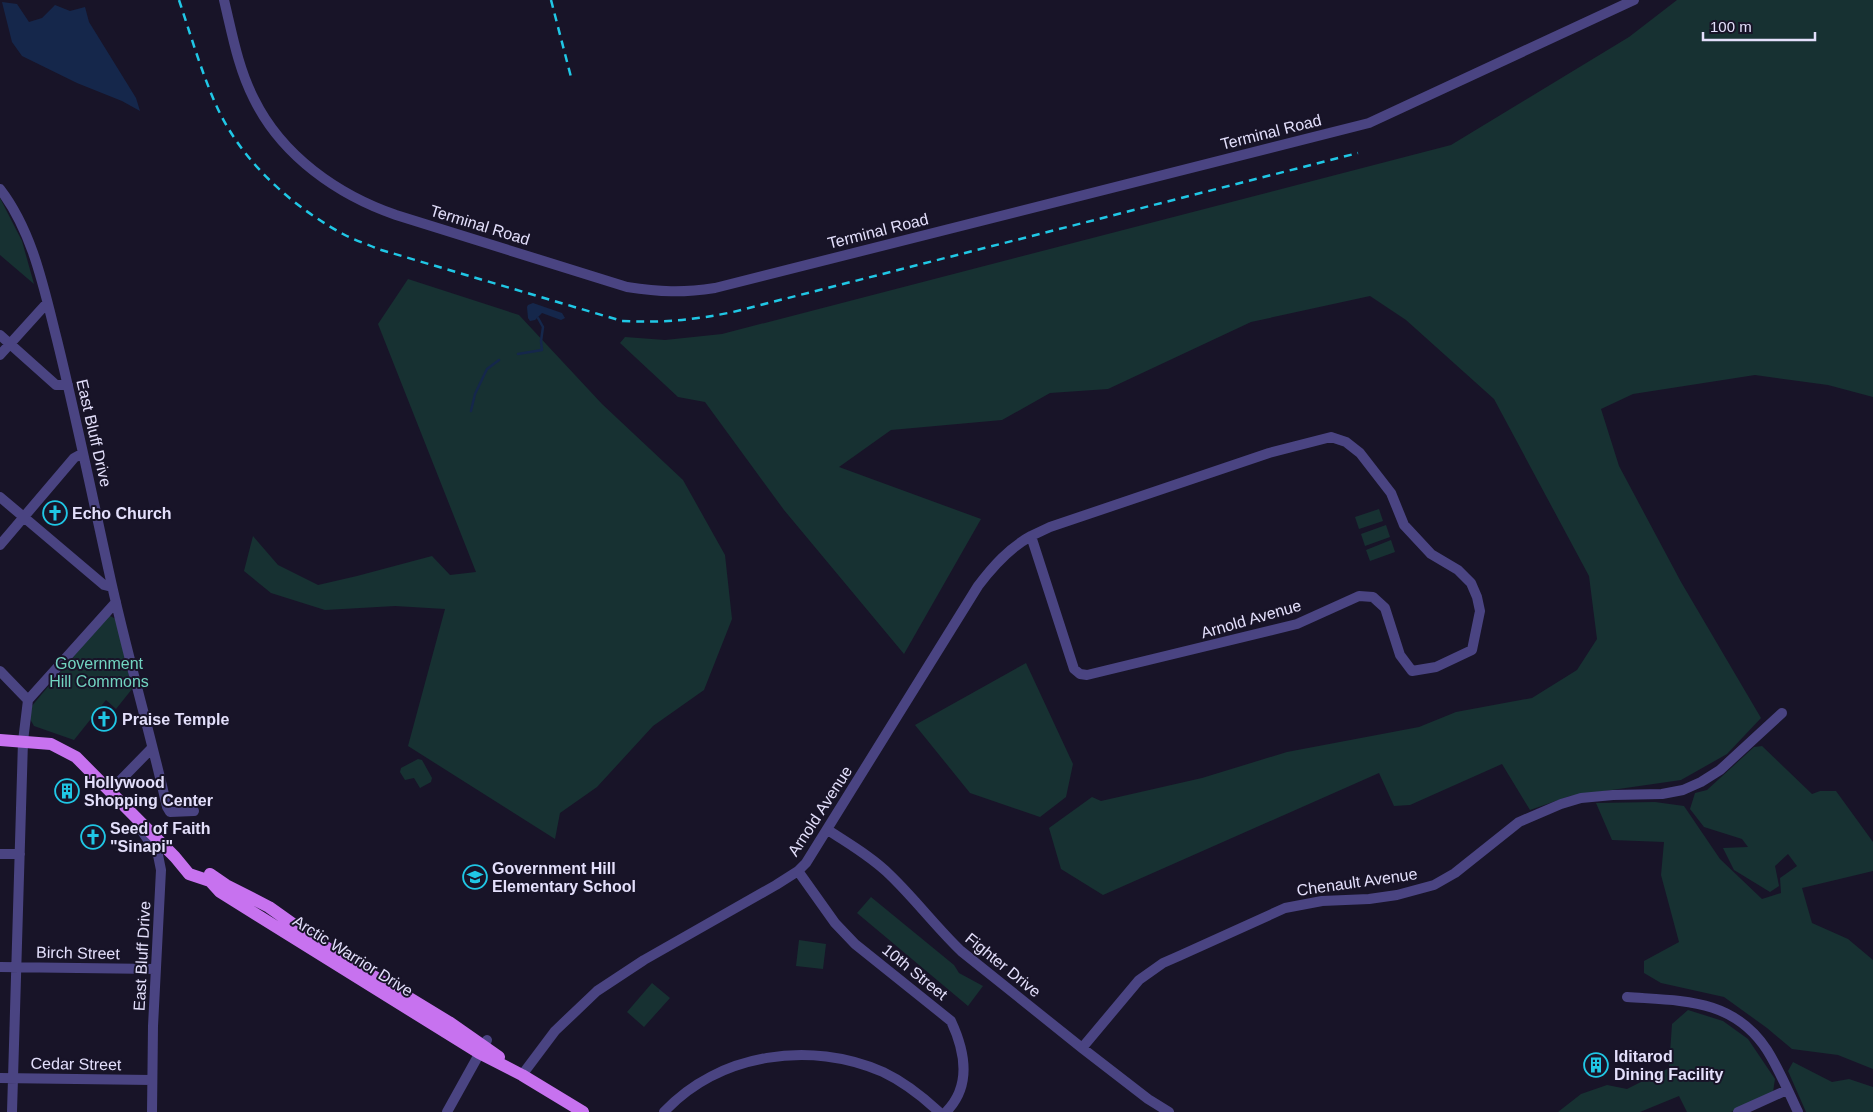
<svg xmlns="http://www.w3.org/2000/svg" width="1873" height="1112" font-family="Arial,sans-serif">
	<rect width="100%" height="100%" fill="#181428"/>
	<path fill="#173132" d="M1677 0H1873V397L1828 385 1755 375 1633 394 1601 409 1619 466 1681 582 1761 718 1727 754 1681 780 1570 796 1530 810 1502 764 1410 805 1394 806 1379 773 1103 895 1061 869 1049 828 1092 797 1101 801 1202 778 1287 752 1419 727 1456 712 1532 698 1577 670 1597 639 1589 576 1494 399 1406 320 1370 296 1251 322 1108 389 1050 393 1002 420 891 430 839 467 981 519 904 654 784 510 705 402 678 397 620 343 625 337 665 340 722 334 1451 145 1629 37Z
		M0 198 22 241 34 284 0 255Z
		M408 279 519 315 602 404 683 480 725 555 732 619 704 690 653 726 597 787 560 813 555 839 408 746 445 609 395 606 325 610 271 593 244 571 253 536 278 565 318 585 357 576 432 556 450 575 476 572 378 324Z
		M1379 509 1383 521 1359 529 1355 517Z
		M1386 525 1390 537 1365 546 1361 534Z
		M1391 540 1395 552 1370 561 1366 550Z
		M108 615 116 619 132 689 116 709 106 700 74 740 34 726 30 719 31 707Z
		M1026 663 1073 764 1066 797 1040 817 970 793 915 725Z
		M1762 746 1812 794 1820 791H1836L1873 842V871L1802 888 1812 923 1848 939 1873 960V1069L1838 1055 1792 1049 1767 1028 1724 997 1661 983 1644 973V961L1679 942 1661 875 1664 842 1612 840 1596 803 1655 802 1684 806 1720 859 1762 899 1781 893 1780 878 1797 866 1788 854 1775 866 1779 886 1770 892 1734 870 1723 848 1748 847 1742 839 1704 827 1690 809 1695 793 1707 790 1754 747Z
		M418 759 422 760 432 778 431 782 420 788 414 778 405 780 400 772 401 768Z
		M871 897 954 965 959 973 983 986 968 1006 857 913Z
		M799 940 826 944 823 969 796 966Z
		M652 983 670 998 644 1027 627 1012Z
		M1688 1010 1723 1021 1748 1039 1775 1079 1773 1092 1731 1112H1687L1679 1096 1640 1112H1558L1581 1094 1607 1085 1627 1089 1669 1068 1672 1024Z
		M1793 1062 1832 1082 1849 1079 1873 1087V1112H1806L1788 1071Z"/>
	<path fill="#15274b" d="M2 2 17 4 29 22 42 18 55 5 70 11 85 7 89 22 136 98 140 111 122 101 77 83 22 56 12 42Z
		M533 303 562 313 565 318 561 320 542 313 535 320 530 321 528 318 527 307 528 305Z"/>
	<g fill="none" stroke-linecap="round" stroke-linejoin="round">
		<path stroke="#15274b" stroke-width="2.5" d="M518 354 542 350 541 341 543 327 538 318
			M471 411 475 394 487 369 499 360"/>
		<path stroke="#4a4482" stroke-width="10" d="M224 0C232 33 238 68 254 99 282 156 338 195 396 215L627 287C660 292 682 293 715 288L1369 123 1634 0
			M0 189C33 232 44 289 57 340 76 417 92 495 109 572 126 651 149 728 167 807L170 812 194 811
			M0 335 56 385H68
			M0 355 47 303
			M1331 437 1346 442 1360 453 1391 493 1404 525 1431 554 1458 570 1471 583 1477 597 1480 611 1472 650 1436 667 1412 671 1400 655 1385 608 1373 597 1359 596 1297 624 1087 675 1080 674 1074 669 1031 536 1050 527 1269 453Z
			M0 497 104 585 112 587
			M0 545 74 458 83 453
			M0 671 28 700
			M28 700 116 602
			M110 791 152 748
			M138 825 158 855 161 870 153 1026 152 1112
			M828 830C849 844 872 857 890 875 915 899 936 927 961 951L1082 1048 1148 1099 1169 1112
			M0 854H20
			M798 871 835 923 855 944 951 1021C965 1051 972 1086 946 1112
			M0 967 156 969
			M1627 997C1682 1001 1733 998 1767 1050 1779 1069 1788 1091 1798 1112
			M1082 1048 1139 980 1163 963 1179 956 1285 908 1322 901 1369 899 1397 895 1434 885 1455 873 1519 822 1561 804 1581 798 1613 795 1662 794 1683 790 1701 782 1720 770 1782 713
			M522 1075 555 1031 597 991 644 960 776 885 798 871 806 863 978 586C993 566 1009 548 1031 536
			M0 1078 152 1080
			M12 1112 23 741 28 700
			M447 1112 487 1040
			M664 1112C719 1053 811 1040 883 1072 904 1082 922 1096 939 1112
			M1738 1112 1787 1090"/>
		<path stroke="#c772ef" stroke-width="12" d="M0 740 51 744 76 757 175 857 189 874 210 881 220 892 479 1053 522 1075 583 1112
			M210 874 226 885 269 907 321 944 449 1022 499 1057"/>
		<path stroke="#20c7e5" stroke-width="2.5" stroke-dasharray="8 6" stroke-linecap="butt" d="M179 0C190 33 200 67 213 98 237 157 288 204 343 234 354 240 367 244 378 249L622 321C661 323 694 320 733 312L1358 153
			M551 0 571 77"/>
	</g>
	<defs>
		<g id="church-ring" transform="scale(1.25)"><circle r="9.5" fill="#181428" stroke="#20c7e5" stroke-width="1.5"/><path d="M-1.2-6h2.4v3.5h3.3v2.4h-3.3V6h-2.4V-.1h-3.3v-2.4h3.3Z" fill="#20c7e5"/></g>
		<g id="building-ring" transform="scale(1.25)"><circle r="9.5" fill="#181428" stroke="#20c7e5" stroke-width="1.5"/><path d="M-4-6H4V6H1V3H-1V6H-4ZM-2.5-4.3h1.7v1.8h-1.7ZM.8-4.3h1.7v1.8H.8ZM-2.5-1h1.7V.8h-1.7ZM.8-1h1.7V.8H.8Z" fill="#20c7e5"/></g>
		<g id="school-ring" transform="scale(1.25)"><circle r="9.5" fill="#181428" stroke="#20c7e5" stroke-width="1.5"/><path d="M0-5L7-2L0 1L-7-2ZM-4 1L0 2.5L4 1V4Q0 6-4 4Z" fill="#20c7e5"/></g>
	</defs>
	<g fill-rule="evenodd">
		<use href="#church-ring" x="55" y="513"/>
		<use href="#church-ring" x="104" y="719"/>
		<use href="#building-ring" x="67" y="791"/>
		<use href="#church-ring" x="93" y="837"/>
		<use href="#school-ring" x="475" y="877"/>
		<use href="#building-ring" x="1596" y="1065"/>
	</g>
	<g text-anchor="middle" dominant-baseline="central" stroke-width="4" stroke-linejoin="round" paint-order="stroke">
		<g font-size="16" fill="#e3dffb" stroke="#181428">
			<text transform="translate(1271 132) rotate(-14)">Terminal Road</text>
			<text transform="translate(480 225) rotate(17)">Terminal Road</text>
			<text transform="translate(878 231) rotate(-14)">Terminal Road</text>
			<text transform="translate(94 433) rotate(77)">East Bluff Drive</text>
			<text transform="translate(1251 619) rotate(-16)">Arnold Avenue</text>
			<text transform="translate(820 811) rotate(-57)">Arnold Avenue</text>
			<text transform="translate(1357 882) rotate(-8)">Chenault Avenue</text>
			<text transform="translate(78 953) rotate(1)">Birch Street</text>
			<text transform="translate(142 956) rotate(-87)">East Bluff Drive</text>
			<text transform="translate(353 956) rotate(32)">Arctic Warrior Drive</text>
			<text transform="translate(1003 965) rotate(39)">Fighter Drive</text>
			<text transform="translate(915 972) rotate(39)">10th Street</text>
			<text transform="translate(76 1064) rotate(1)">Cedar Street</text>
		</g>
		<g font-size="16" font-weight="bold" fill="#e3dffb" stroke="#181428" text-anchor="start">
			<text x="72" y="513">Echo Church</text>
			<text x="122" y="719">Praise Temple</text>
			<text x="84" y="782">Hollywood<tspan x="84" dy="18">Shopping Center</tspan></text>
			<text x="110" y="828">Seed of Faith<tspan x="110" dy="18">"Sinapi"</tspan></text>
			<text x="492" y="868">Government Hill<tspan x="492" dy="18">Elementary School</tspan></text>
			<text x="1614" y="1056">Iditarod<tspan x="1614" dy="18">Dining Facility</tspan></text>
		</g>
		<g font-size="16" fill="#72d4c1" stroke="#181428">
			<text x="99" y="663">Government<tspan x="99" dy="18">Hill Commons</tspan></text>
		</g>
	</g>
	<path d="M1703 32v8h112v-8" fill="none" stroke="#e3dffb" stroke-width="2.5"/>
	<text x="1710" y="32" font-size="15" fill="#e3dffb" stroke="#181428" stroke-width="4" paint-order="stroke">100 m</text>
</svg>
